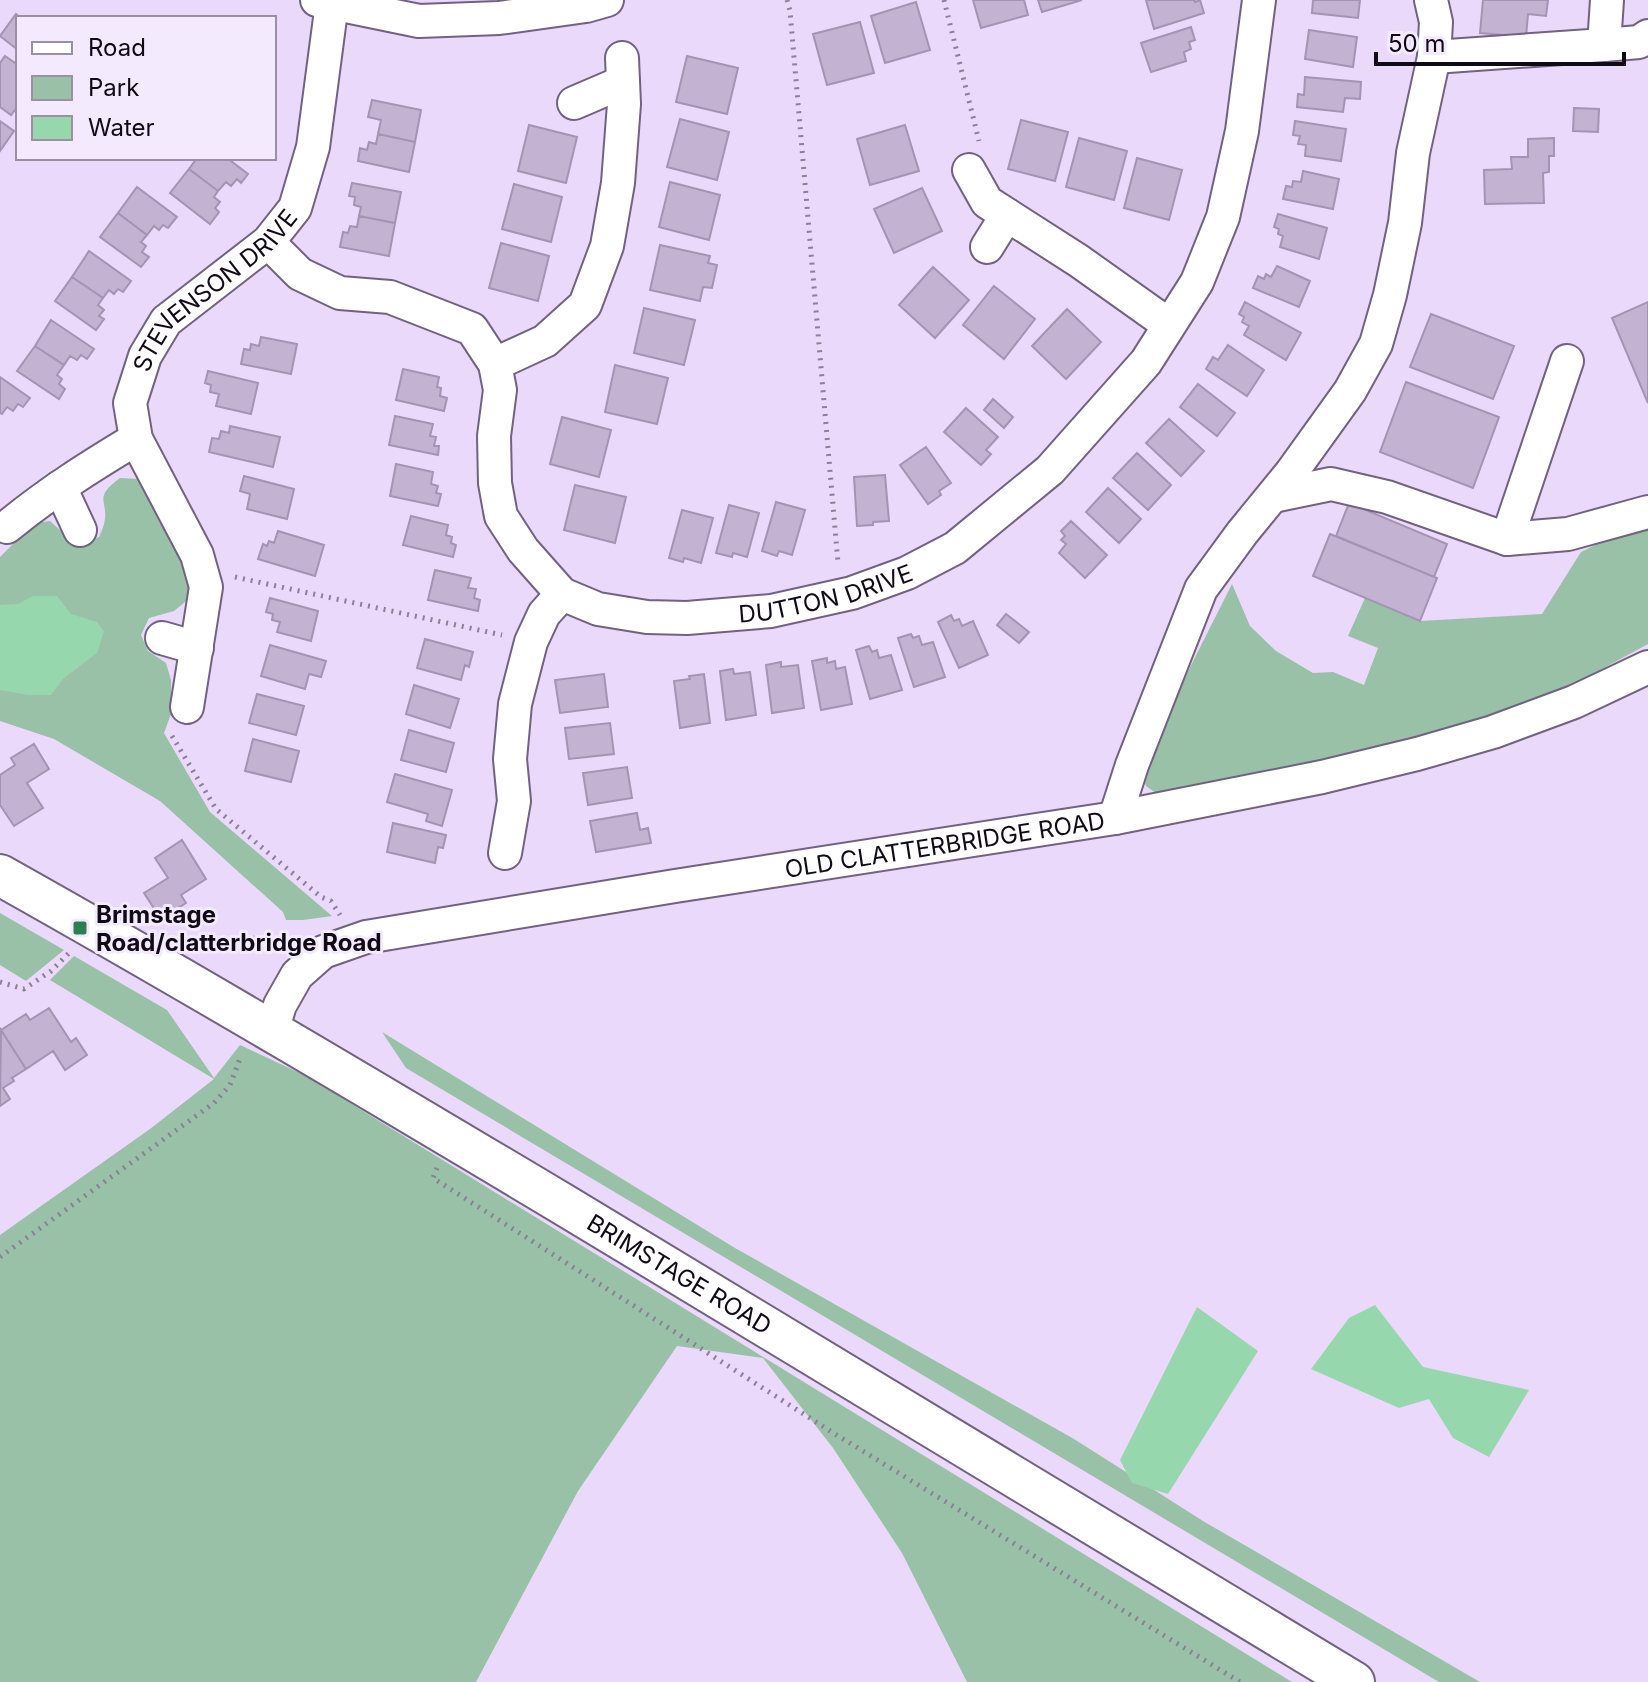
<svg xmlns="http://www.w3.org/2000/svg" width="1648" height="1682" font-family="Inter,sans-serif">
	<rect width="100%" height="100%" fill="#ead9fb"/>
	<path fill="#99c1a7" d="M120 478 139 479 192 570 191 597 174 611 149 618 141 635 148 651 166 663 171 680V714L164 733 210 812 332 916 303 920H286L283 912 160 801 54 739 0 721V557L34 523 50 521 72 541 83 544 99 537C101 532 103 528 104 524 110 501 91 499 120 478Z
		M1648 519V644L1578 682 1504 714 1279 776 1163 798 1146 786 1141 774 1173 701 1232 584 1250 626 1276 651 1313 673 1333 672 1364 685 1378 648 1348 636 1365 598 1420 621 1542 614 1581 552Z
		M0 913 64 950 26 981 0 965Z
		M74 956 167 1010 214 1078 240 1045 306 1076 1292 1682H967L902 1553 833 1448 763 1358 677 1346 578 1491 476 1682H0V1235L150 1129 214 1079 50 980Z
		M382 1032 735 1248 1074 1439 1203 1521 1480 1682H1439L406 1068Z"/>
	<path fill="#96d7ae" d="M33 596H57L71 614 97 622 104 632 97 653 64 678 51 695H28L0 690V605L18 604Z
		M1375 1305 1423 1367 1529 1390 1489 1457 1453 1438 1429 1399 1399 1408 1311 1369 1349 1318Z
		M1197 1307 1258 1351 1168 1494 1132 1483 1120 1460Z"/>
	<path fill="#c3b2d2" stroke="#a494b3" stroke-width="2" d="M973 0H1024L1028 15 981 28Z
		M1038 0H1082L1042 12Z
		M1146 0H1194L1195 2 1200 0 1204 13 1154 29Z
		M1313 0H1360L1358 18 1312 13Z
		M1483 0H1548L1546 16 1528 14 1526 37 1480 33Z
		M916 2 930 50 885 63 871 16Z
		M16 14 21 18H18V50L0 36Z
		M860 22 874 73 827 85 813 34Z
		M1191 27 1195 40 1189 42 1191 49 1184 52 1186 61 1151 72 1141 43Z
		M1309 30 1357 37 1353 67 1305 59Z
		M5 56 18 65V106L11 115 0 107V63Z
		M687 56 738 68 727 114 676 102Z
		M1305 77 1361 82 1360 99 1345 98 1343 112 1297 107 1298 94 1304 95Z
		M372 100 421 110 415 142 378 134 381 120 368 117Z
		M1574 108 1599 109 1598 132 1573 131Z
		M680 119 729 132 717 180 667 167Z
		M1021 120 1068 132 1055 181 1008 169Z
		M0 121 14 131 0 151Z
		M1295 121 1346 129 1341 161 1305 156 1306 145 1298 144 1300 136 1293 135Z
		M529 125 577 137 566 183 518 171Z
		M905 125 919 171 870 185 857 139Z
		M378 134 415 142 409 172 358 161 360 148 367 150 369 142 376 144Z
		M1079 138 1127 151 1114 200 1066 187Z
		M1554 138V156H1549V172L1543 173 1544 203 1485 204 1484 170 1512 169 1511 157H1528V139Z
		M197 158H227L248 174 241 183 237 179 231 186 226 182 218 191 189 169Z
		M1137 158 1182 170 1169 220 1124 208Z
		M189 169 218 191 214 197 220 202 215 208 219 212 210 224 170 193Z
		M1303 171 1339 179 1333 209 1283 199 1286 186 1292 187 1293 181 1301 182Z
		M670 182 720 195 709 240 659 227Z
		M352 183 401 192 395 223 359 216 361 207 354 205 355 197 349 196Z
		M514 184 562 197 551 242 502 229Z
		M137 187 177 217 168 228 163 225 159 230 154 226 147 235 118 213Z
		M922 188 942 231 894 253 874 209Z
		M118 213 147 235 141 242 146 246 142 252 149 257 141 267 100 237Z
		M1278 214 1327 228 1319 259 1280 247 1283 236 1278 234 1279 229 1274 227Z
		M359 216 395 223 389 256 340 247 343 232 348 233 350 226 357 227Z
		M501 243 549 256 538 301 489 288Z
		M660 245 710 256 708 263 717 265 712 288 703 287 700 301 650 290Z
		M89 251 131 281 123 292 118 289 114 294 109 290 103 298 72 277Z
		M1277 266 1310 281 1299 307 1253 288 1258 276 1264 279 1266 274 1271 277Z
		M933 267 969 300 935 338 899 305Z
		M72 277 103 298 98 305 104 310 99 316 104 319 96 330 55 301Z
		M994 286 1035 319 1004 359 963 325Z
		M1245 302 1301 333 1286 360 1244 335 1249 326 1242 322 1244 317 1239 314Z
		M1648 302V403L1612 318Z
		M644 308 695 320 684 365 634 353Z
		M1067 309 1101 342 1066 379 1032 346Z
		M1431 314 1514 346 1493 399 1410 367Z
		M51 320 94 349 87 359 81 355 77 360 70 356 64 365 35 346Z
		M261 337 297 344 291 374 241 364 244 349 250 350 251 344 259 346Z
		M1228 345 1264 370 1247 396 1206 369 1213 357 1218 360Z
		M35 346 64 365 57 375 62 379 59 384 65 389 59 399 17 371Z
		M615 365 668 378 657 424 605 412Z
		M403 369 439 377 437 387 441 388 440 396 447 398 444 411 396 400Z
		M208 371 258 383 251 414 216 406 219 394 210 392 211 385 205 383Z
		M0 377 30 398 23 407 18 404 13 411 7 407 2 414 0 413Z
		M1406 382 1499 417 1473 488 1380 452Z
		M1198 384 1235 413 1217 436 1180 407Z
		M993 399 1013 417 1004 428 984 410Z
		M966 408 998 437 986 450 991 454 981 465 944 432Z
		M395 416 433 424 430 436 436 437 434 446H439L438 455 389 445Z
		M562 417 611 430 599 477 550 464Z
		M1169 419 1204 451 1181 476 1146 443Z
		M230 426 280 437 273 467 209 452 212 438 219 439 221 431 229 433Z
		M926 447 951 483 939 491 941 495 928 504 900 465Z
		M1137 453 1171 485 1148 510 1113 478Z
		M396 464 433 472 431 484 438 486 436 493 441 494 438 506 390 496Z
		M885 475 889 521 873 522V525L857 526 854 477Z
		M244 476 294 489 287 519 247 509 250 494 240 491Z
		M575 485 626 497 615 543 564 530Z
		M1108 488 1141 519 1119 543 1086 512Z
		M776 502 805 510 792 555 779 551 777 556 762 551Z
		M1349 503 1447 544 1434 577 1336 536Z
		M729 505 759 513 747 557 733 553 732 557 716 553Z
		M682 510 713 518 701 563 684 558 683 562 669 558Z
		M411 516 448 525 446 535 452 537 451 543 456 545 453 557 403 545Z
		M1071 521 1107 555 1085 578 1059 553 1066 544 1061 540 1065 536 1061 531Z
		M278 531 324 545 315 576 258 559 263 544 267 546 269 541 274 543Z
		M1330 534 1437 578 1420 621 1313 576Z
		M435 570 471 578 468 588 476 589 474 598 480 600 478 611 428 600Z
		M270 598 318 611 311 641 277 632 280 622 272 620 273 614 266 612Z
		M1006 614 1029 632 1019 643 997 625Z
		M951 615 954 621 959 619 962 626 973 621 988 655 959 668 938 622Z
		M911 634 913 638 919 636 922 645 933 642 945 677 914 687 898 638Z
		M425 639 473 652 469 667 465 665 461 680 417 668Z
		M270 645 326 661 321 677 309 674 305 689 261 676Z
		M869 646 872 652 877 650 879 658 891 655 902 690 870 699 856 650Z
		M827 658V663L835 661 836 669 845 667 852 704 821 710 812 661Z
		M781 662V667L798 665 804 708 772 713 766 665Z
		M733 669 734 674 750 672 756 715 726 720 720 671Z
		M604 674 608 707 560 713 555 680Z
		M704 674 710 723 680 728 674 681 690 679 689 676Z
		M414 685 459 699 450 728 406 714Z
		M257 694 304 706 296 735 249 723Z
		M610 723 614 754 569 759 565 728Z
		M409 730 454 743 446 772 401 760Z
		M253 739 299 751 291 782 245 771Z
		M34 744 49 769 27 783 43 808 14 826 0 805V775L15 765 11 758Z
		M627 767 632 798 588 805 583 773Z
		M395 774 452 790 442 826 426 821 428 814 387 802Z
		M637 813 640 830 648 828 651 843 596 852 590 821Z
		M393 823 446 835 443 848 438 847 435 863 387 852Z
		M182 840 206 879 181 895 186 903 161 919 144 893 168 878 155 858Z
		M49 1008 71 1042 76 1038 87 1055 65 1070 53 1051 26 1069 1 1030 26 1014 30 1020Z
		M1 1030 26 1069 12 1078 14 1081 3 1088 10 1099 0 1106Z"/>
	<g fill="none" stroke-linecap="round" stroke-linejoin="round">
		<g stroke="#71627f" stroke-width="36">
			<g id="minor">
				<path d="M317 0 419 21 499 18 586 6 607 0"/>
				<path d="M1604 45 1639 42 1648 36"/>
				<path d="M1434 57 1604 45 1607 0"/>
				<path d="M574 103 623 82"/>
				<path d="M969 170 987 202 1079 261 1169 325"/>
				<path id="s1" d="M268 242 300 274 340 293 390 297 472 329 495 364 500 390 494 436 495 483 501 516 523 550 562 594 598 609 647 617 687 618 771 611 852 593 907 573 955 548 1050 470 1146 362 1197 282 1223 217 1242 131 1259 0"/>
				<path d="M987 247 1007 215"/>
				<path d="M495 364 545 341 585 305 607 246 618 183 624 104 622 58"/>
				<path d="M60 487 80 530"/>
				<path d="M1273 496 1331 484 1387 497 1507 539 1567 361"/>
				<path d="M7 527C48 493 91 466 136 439"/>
				<path d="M1507 539 1568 534 1648 512"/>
				<path d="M162 638 197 648"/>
				<path id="s2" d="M187 707 206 587 197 555 136 439 130 403 145 356 166 321 268 242 295 208 313 147 332 3"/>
				<path d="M1115 818 1132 765 1201 589 1242 533 1291 473 1350 391 1376 344 1390 295 1405 223 1413 153 1434 57 1436 22 1431 0"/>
				<path d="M505 853 514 801 510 759 515 704 531 642 544 614 562 594"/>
				<path id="s3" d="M272 1031 280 1005 297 975 323 952 366 937 675 886 1115 818 1322 777 1417 754 1493 732 1574 702 1648 667"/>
			</g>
		</g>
		<g stroke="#71627f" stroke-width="44">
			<g id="major">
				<path id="s4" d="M0 875C189 981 375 1092 561 1203 826 1361 1090 1521 1354 1682"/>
			</g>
		</g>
		<path stroke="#8c7f98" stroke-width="5" stroke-dasharray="2 6" stroke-linecap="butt" d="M787 0 790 11 838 563
			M944 0 979 141
			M235 577 502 635
			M172 736 216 809 321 897 331 901 340 915
			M189 939 291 938
			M0 982 24 989 51 971 69 953
			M437 1168 433 1178 835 1434 1240 1682
			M0 1257 214 1103 230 1085 241 1056"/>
		<use href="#minor" stroke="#fff" stroke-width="32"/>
		<use href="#major" stroke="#fff" stroke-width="40"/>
	</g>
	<rect fill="#2b7f52" stroke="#f4eafe" stroke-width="3" x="72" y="920" width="16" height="16" rx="4"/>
	<g text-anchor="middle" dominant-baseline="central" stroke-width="6" stroke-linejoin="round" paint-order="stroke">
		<g font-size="24" fill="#100a15" stroke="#f4eafe">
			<text stroke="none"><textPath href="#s2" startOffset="468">STEVENSON DRIVE</textPath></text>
			<text stroke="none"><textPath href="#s1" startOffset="792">DUTTON DRIVE</textPath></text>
			<text stroke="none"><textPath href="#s3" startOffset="728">OLD CLATTERBRIDGE ROAD</textPath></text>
			<text stroke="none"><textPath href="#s4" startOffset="788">BRIMSTAGE ROAD</textPath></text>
		</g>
		<g font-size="24" font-weight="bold" fill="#100a15" stroke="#f4eafe" text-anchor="start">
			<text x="96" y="914">Brimstage<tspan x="96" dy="28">Road/clatterbridge Road</tspan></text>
		</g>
	</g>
	<rect x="16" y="16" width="260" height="144" fill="#f4eafe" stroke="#9990a1" stroke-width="2"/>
	<rect x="32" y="42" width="40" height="12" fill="#ffffff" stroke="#9990a1" stroke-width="2"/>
	<text x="88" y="56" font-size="24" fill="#100a15">Road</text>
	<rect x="32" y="76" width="40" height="24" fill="#99c1a7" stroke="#9990a1" stroke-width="2"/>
	<text x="88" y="96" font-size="24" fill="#100a15">Park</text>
	<rect x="32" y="116" width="40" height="24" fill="#96d7ae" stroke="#9990a1" stroke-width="2"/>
	<text x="88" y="136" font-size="24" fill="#100a15">Water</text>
	<path d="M1376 52v12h248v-12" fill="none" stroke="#100a15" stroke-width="4"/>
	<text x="1388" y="52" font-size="24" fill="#100a15" stroke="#f4eafe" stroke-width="6" paint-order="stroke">50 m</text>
</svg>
